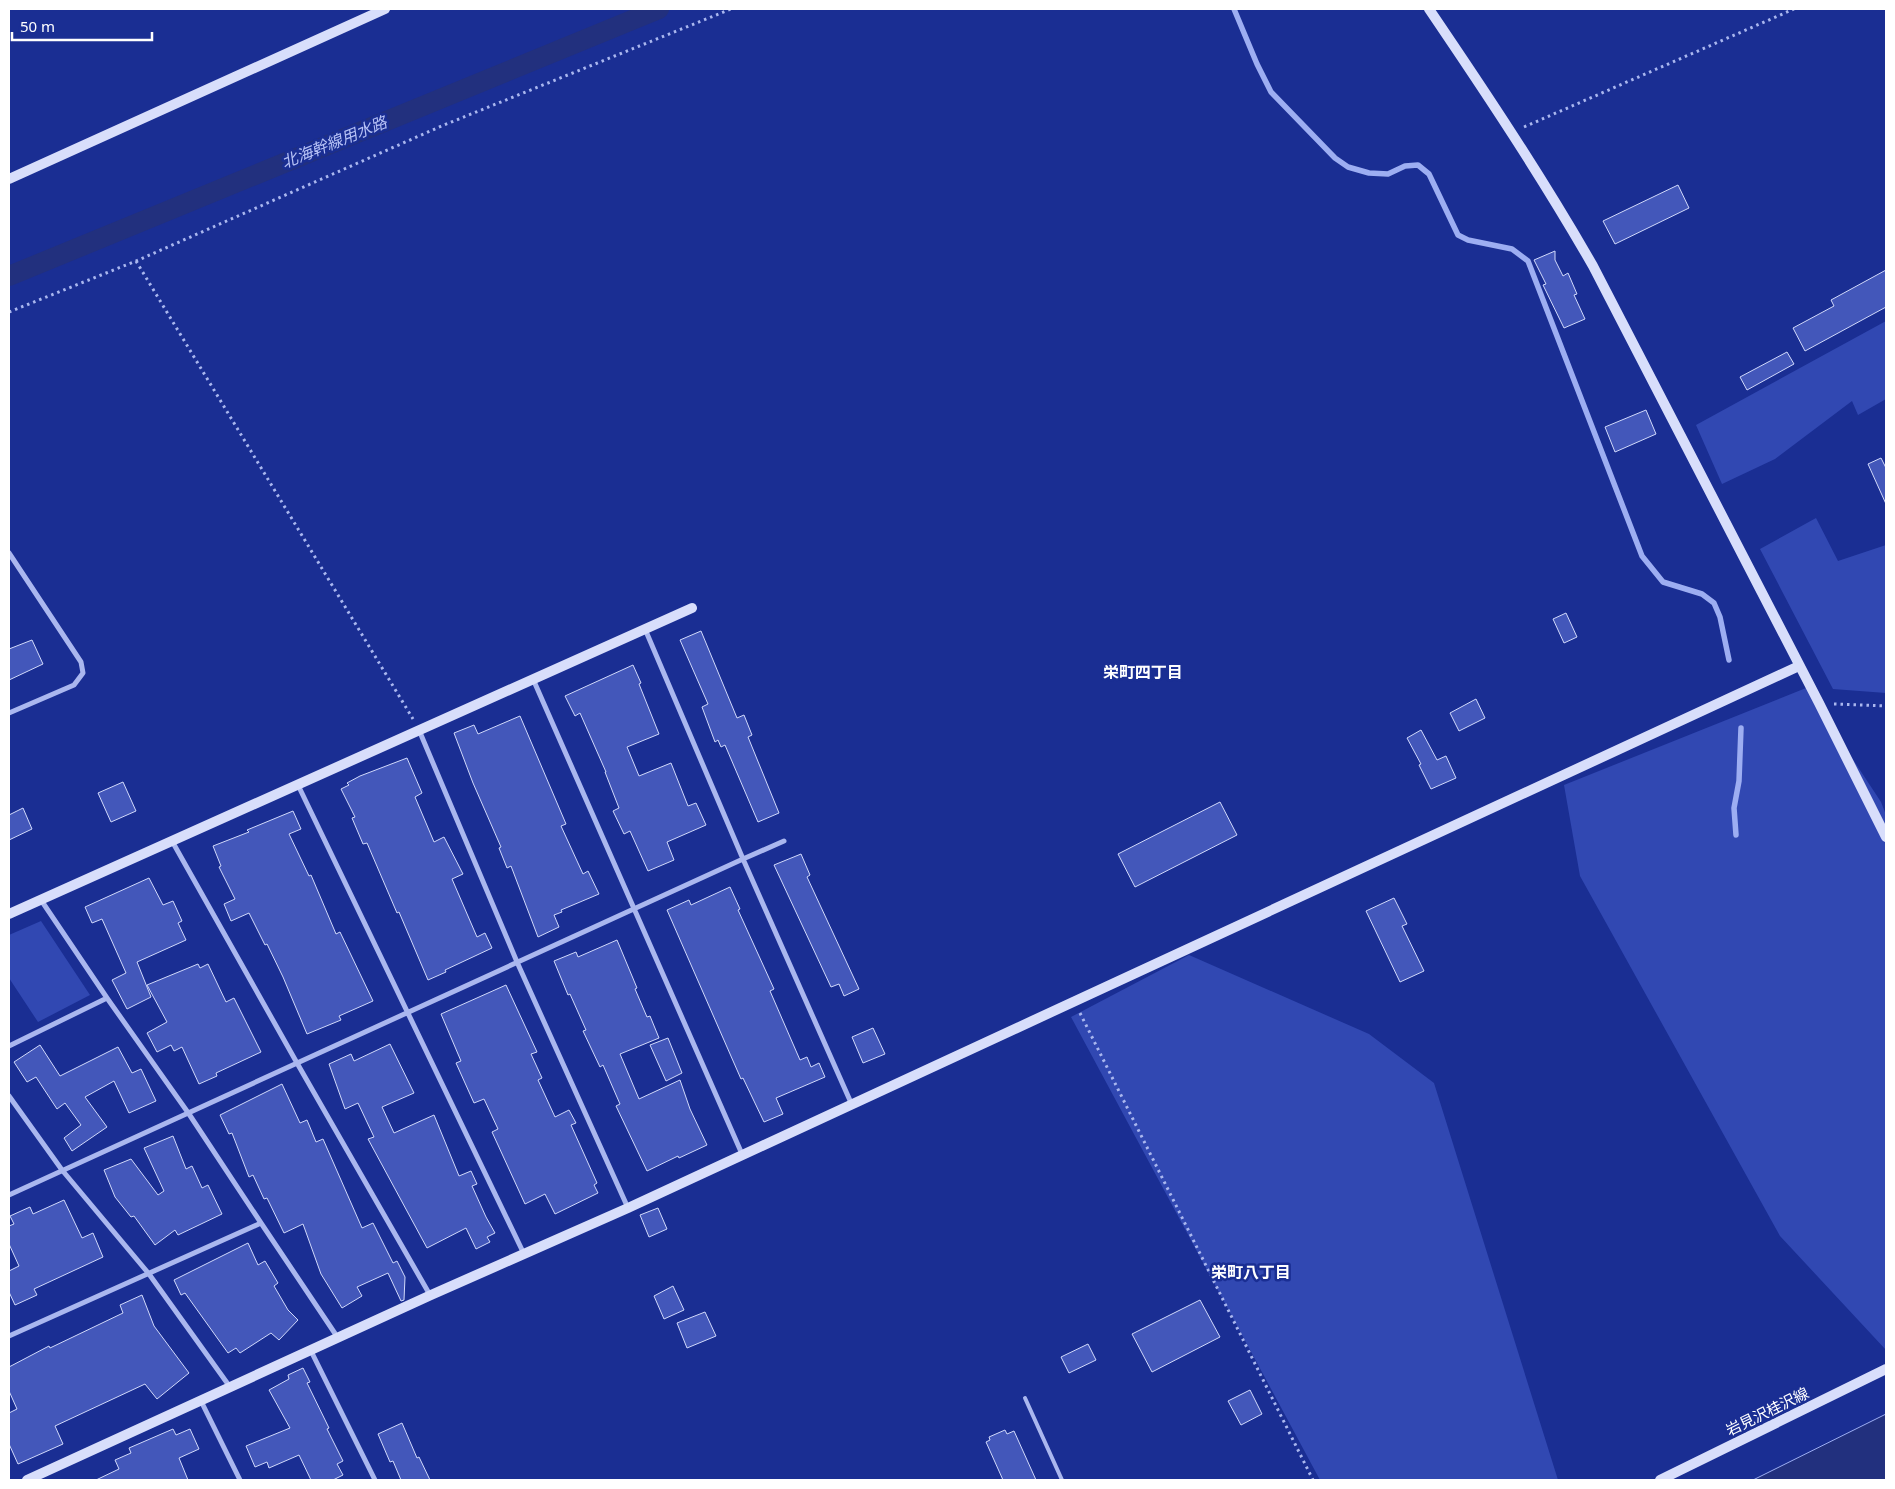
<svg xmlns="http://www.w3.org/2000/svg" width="1895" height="1489" font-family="'Noto Sans','Noto Sans JP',sans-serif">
	<rect width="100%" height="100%" fill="#1a2e93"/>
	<path fill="#3148b2" d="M1886 321V399L1858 415 1852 401 1775 459 1722 484 1696 425Z
		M1816 518 1838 561 1886 545V693L1833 689 1760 549Z
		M1806 688 1881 802 1886 815V1350L1780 1236 1580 876 1564 785Z
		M41 921 90 995 38 1022 9 978V935Z
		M1189 955 1369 1034 1434 1083 1558 1480H1320L1071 1017Z"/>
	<path fill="#22307e" stroke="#9daef2" d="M1886 1414V1480H1753Z"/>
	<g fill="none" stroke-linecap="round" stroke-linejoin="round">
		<path stroke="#9daef2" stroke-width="5.5" d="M1234 9 1257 64 1271 92 1335 158 1348 167 1369 173 1388 174 1405 166 1418 165 1429 174 1458 235 1468 240 1512 249 1528 261 1642 556 1663 582 1702 594 1714 603 1720 617 1729 660
			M1736 835 1734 808 1739 781 1741 728"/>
		<path stroke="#22307e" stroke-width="20" d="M9 276 659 9"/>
	</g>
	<path fill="#4357ba" stroke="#d1d9fb" d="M1678 185 1689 208 1615 244 1603 221Z
		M1555 251V260L1563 276 1568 273 1577 294 1574 295 1585 319 1564 328 1543 285 1546 284 1534 260Z
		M1886 270V307L1805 351 1793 328 1834 306 1831 300Z
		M1787 352 1794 364 1747 390 1740 377Z
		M1646 410 1656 434 1615 452 1605 427Z
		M1881 458 1886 468V504L1868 464Z
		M1566 613 1577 637 1564 643 1553 619Z
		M701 631 737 718 744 715 752 735 748 737 779 813 758 822 725 745 721 747 718 740 715 742 702 707 708 704 680 640Z
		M32 640 43 664 9 680V649Z
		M633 665 641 683 639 684 659 734 627 747 639 776 671 763 688 806 696 803 706 825 667 842 674 860 648 871 630 831 624 834 613 811 619 808 605 772H606L580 713 575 716 565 696Z
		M1476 699 1485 718 1459 731 1450 713Z
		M520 716 566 824 561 826 583 874 588 871 599 894 561 910 562 912 554 915 559 927 538 937 511 866 507 868 499 848 501 847 473 783 454 733 474 725 478 734Z
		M1421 730 1437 760 1446 756 1456 778 1431 789 1419 765 1421 764 1407 738Z
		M407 758 422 793 415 797 434 842 444 837 463 874 452 879 477 937 485 933 492 948 445 970 446 972 428 980 399 912 397 913 367 843 363 844 352 818 355 817 341 789 349 785 347 783 360 776Z
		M123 782 136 811 111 822 98 793Z
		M1220 802 1237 835 1135 887 1118 854Z
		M23 808 32 829 9 840V815Z
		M293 811 301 829 289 834 309 876 311 875 336 934 340 932 373 1001 339 1016 341 1020 307 1034 283 977 267 944 265 945 249 913 231 921 224 904 235 899 219 867 221 866 213 846 249 832 247 830Z
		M801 854 810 875 807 877 859 989 844 996 839 984 831 987 774 865Z
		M149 878 163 905 173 901 182 921 178 923 186 940 137 962 151 997 127 1009 112 980 126 973 102 919 92 923 85 907Z
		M730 887 740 909 738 910 774 989 770 991 800 1060 807 1057 811 1067 819 1063 825 1077 776 1098 783 1114 764 1122 743 1078 741 1079 667 910 689 900 691 905Z
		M1394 898 1407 924 1402 926 1424 971 1400 982 1366 911Z
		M617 940 637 988 635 989 647 1017 650 1016 659 1038 620 1054 639 1099 680 1080 690 1109 707 1145 679 1158 678 1156 647 1171 616 1106 620 1104 603 1065 600 1067 583 1031 586 1030 570 994 568 995 554 961 576 952 578 957Z
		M198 964 200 968 208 964 226 1002 234 998 261 1052 216 1073 217 1076 199 1084 182 1047 174 1051 171 1045 157 1052 147 1033 167 1022 147 985Z
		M506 985 537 1052 531 1054 542 1078 538 1080 555 1117 569 1110 576 1123 571 1125 597 1183 594 1185 598 1193 555 1214 545 1194 525 1204 492 1132 498 1129 484 1099 474 1103 456 1063 461 1061 441 1014Z
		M873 1028 885 1054 863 1063 852 1037Z
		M668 1038 682 1073 666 1081 650 1045Z
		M390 1044 414 1093 382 1107 394 1133 434 1115 459 1176 471 1171 477 1184 472 1186 486 1217 495 1233 487 1237 490 1242 476 1249 466 1228 427 1248 368 1139 374 1137 358 1103 345 1109 329 1064 351 1054 354 1061Z
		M40 1045 60 1076 118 1047 132 1073 141 1069 156 1101 129 1113 114 1081 85 1097 107 1127 72 1151 64 1138 81 1125 65 1103 57 1109 36 1077 27 1082 14 1062Z
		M282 1084 300 1123 307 1120 316 1142 323 1139 362 1228 373 1223 393 1263 397 1261 405 1277 404 1300 401 1301 388 1273 357 1287 362 1296 342 1308 321 1274 303 1224 284 1233 267 1198 264 1199 253 1175 249 1177 232 1133 229 1134 220 1115Z
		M173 1136 186 1169 192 1166 202 1188 208 1185 222 1214 178 1235 175 1230 155 1245 134 1216 131 1217 115 1197 104 1170 131 1159 158 1195 164 1191 144 1148Z
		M64 1200 82 1238 93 1233 103 1257 34 1289 37 1295 15 1305 9 1292V1271L19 1266 9 1244V1226L14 1224 10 1216 30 1207 33 1214Z
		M658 1208 667 1229 649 1237 640 1215Z
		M248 1243 258 1265 265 1261 278 1283 274 1286 288 1310 298 1320 279 1340 271 1333 240 1353 236 1348 228 1353 185 1293 181 1295 174 1280Z
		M673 1286 684 1310 664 1319 654 1296Z
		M142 1295 154 1326 189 1373 157 1399 145 1384 55 1426 63 1444 18 1464 9 1444V1413L17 1409 9 1391V1367L49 1346 50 1348 123 1313 120 1305Z
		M1200 1300 1220 1337 1152 1372 1132 1334Z
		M705 1312 716 1336 687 1348 677 1323Z
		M1088 1344 1096 1360 1069 1373 1061 1357Z
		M303 1368 310 1382 307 1383 329 1428 327 1429 343 1461 337 1464 343 1475 333 1480H311L299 1455 269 1468 267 1462 255 1467 246 1446 290 1428 269 1390 289 1379 288 1375Z
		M1250 1390 1262 1414 1241 1425 1228 1401Z
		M402 1423 417 1458 419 1457 430 1480H401L393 1461 390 1462 378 1434Z
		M173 1429 176 1435 190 1429 199 1449 179 1458 188 1480H96L119 1469 115 1460 131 1453 129 1448Z
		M1005 1430 1007 1434 1014 1431 1036 1480H1003L986 1442 990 1440 989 1437Z"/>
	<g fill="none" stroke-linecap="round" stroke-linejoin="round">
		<path stroke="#aab7ef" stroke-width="3" stroke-dasharray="2.5 4" stroke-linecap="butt" d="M1524 127 1794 9
			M136 261 413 719
			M9 312 136 261 444 125 731 9
			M1834 704 1886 706
			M1080 1013 1313 1480"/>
		<path stroke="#aab7ef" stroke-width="4" d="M1025 1398 1062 1480"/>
		<path stroke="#aab7ef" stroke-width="5" d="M9 553 81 662 83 673 74 685 9 713
			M533 679 742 1154
			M419 730 517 962 628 1208
			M298 785 524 1254
			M172 841 297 1063 430 1295
			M784 841 743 859 852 1105
			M9 1046 107 998 41 900
			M9 1096 62 1170 149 1274 230 1387
			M9 1195 743 859 645 629
			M261 1223 338 1338
			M9 1336 261 1223 189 1114 107 998
			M311 1351 375 1480
			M201 1401 240 1480"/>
		<path stroke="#d8defb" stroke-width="10" d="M1429 9C1486 93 1542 177 1593 266L1819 703 1886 837
			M9 179 385 9
			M9 914 692 608
			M27 1480 431 1295 628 1208 1799 666
			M1660 1480 1886 1369"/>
	</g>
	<g text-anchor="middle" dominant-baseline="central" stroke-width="5" stroke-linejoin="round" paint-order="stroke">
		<g font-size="15" fill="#fff" stroke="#1a2e93">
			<text transform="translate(1767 1411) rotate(-26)">岩見沢桂沢線</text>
		</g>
		<g font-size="16" font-style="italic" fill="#b7c2f6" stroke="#1a2e93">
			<text transform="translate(334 142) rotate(-22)">北海幹線用水路</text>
		</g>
		<g font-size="16" font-weight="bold" fill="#fff" stroke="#1a2e93">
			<text x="1143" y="672">栄町四丁目</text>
			<text x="1251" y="1272">栄町八丁目</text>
		</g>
	</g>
	<rect width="1895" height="1489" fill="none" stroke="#ffffff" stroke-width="20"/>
	<path d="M12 32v8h140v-8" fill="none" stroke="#ffffff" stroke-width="2.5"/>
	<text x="20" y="32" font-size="15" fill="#ffffff" stroke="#1a2e93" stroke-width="4" paint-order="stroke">50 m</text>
</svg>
